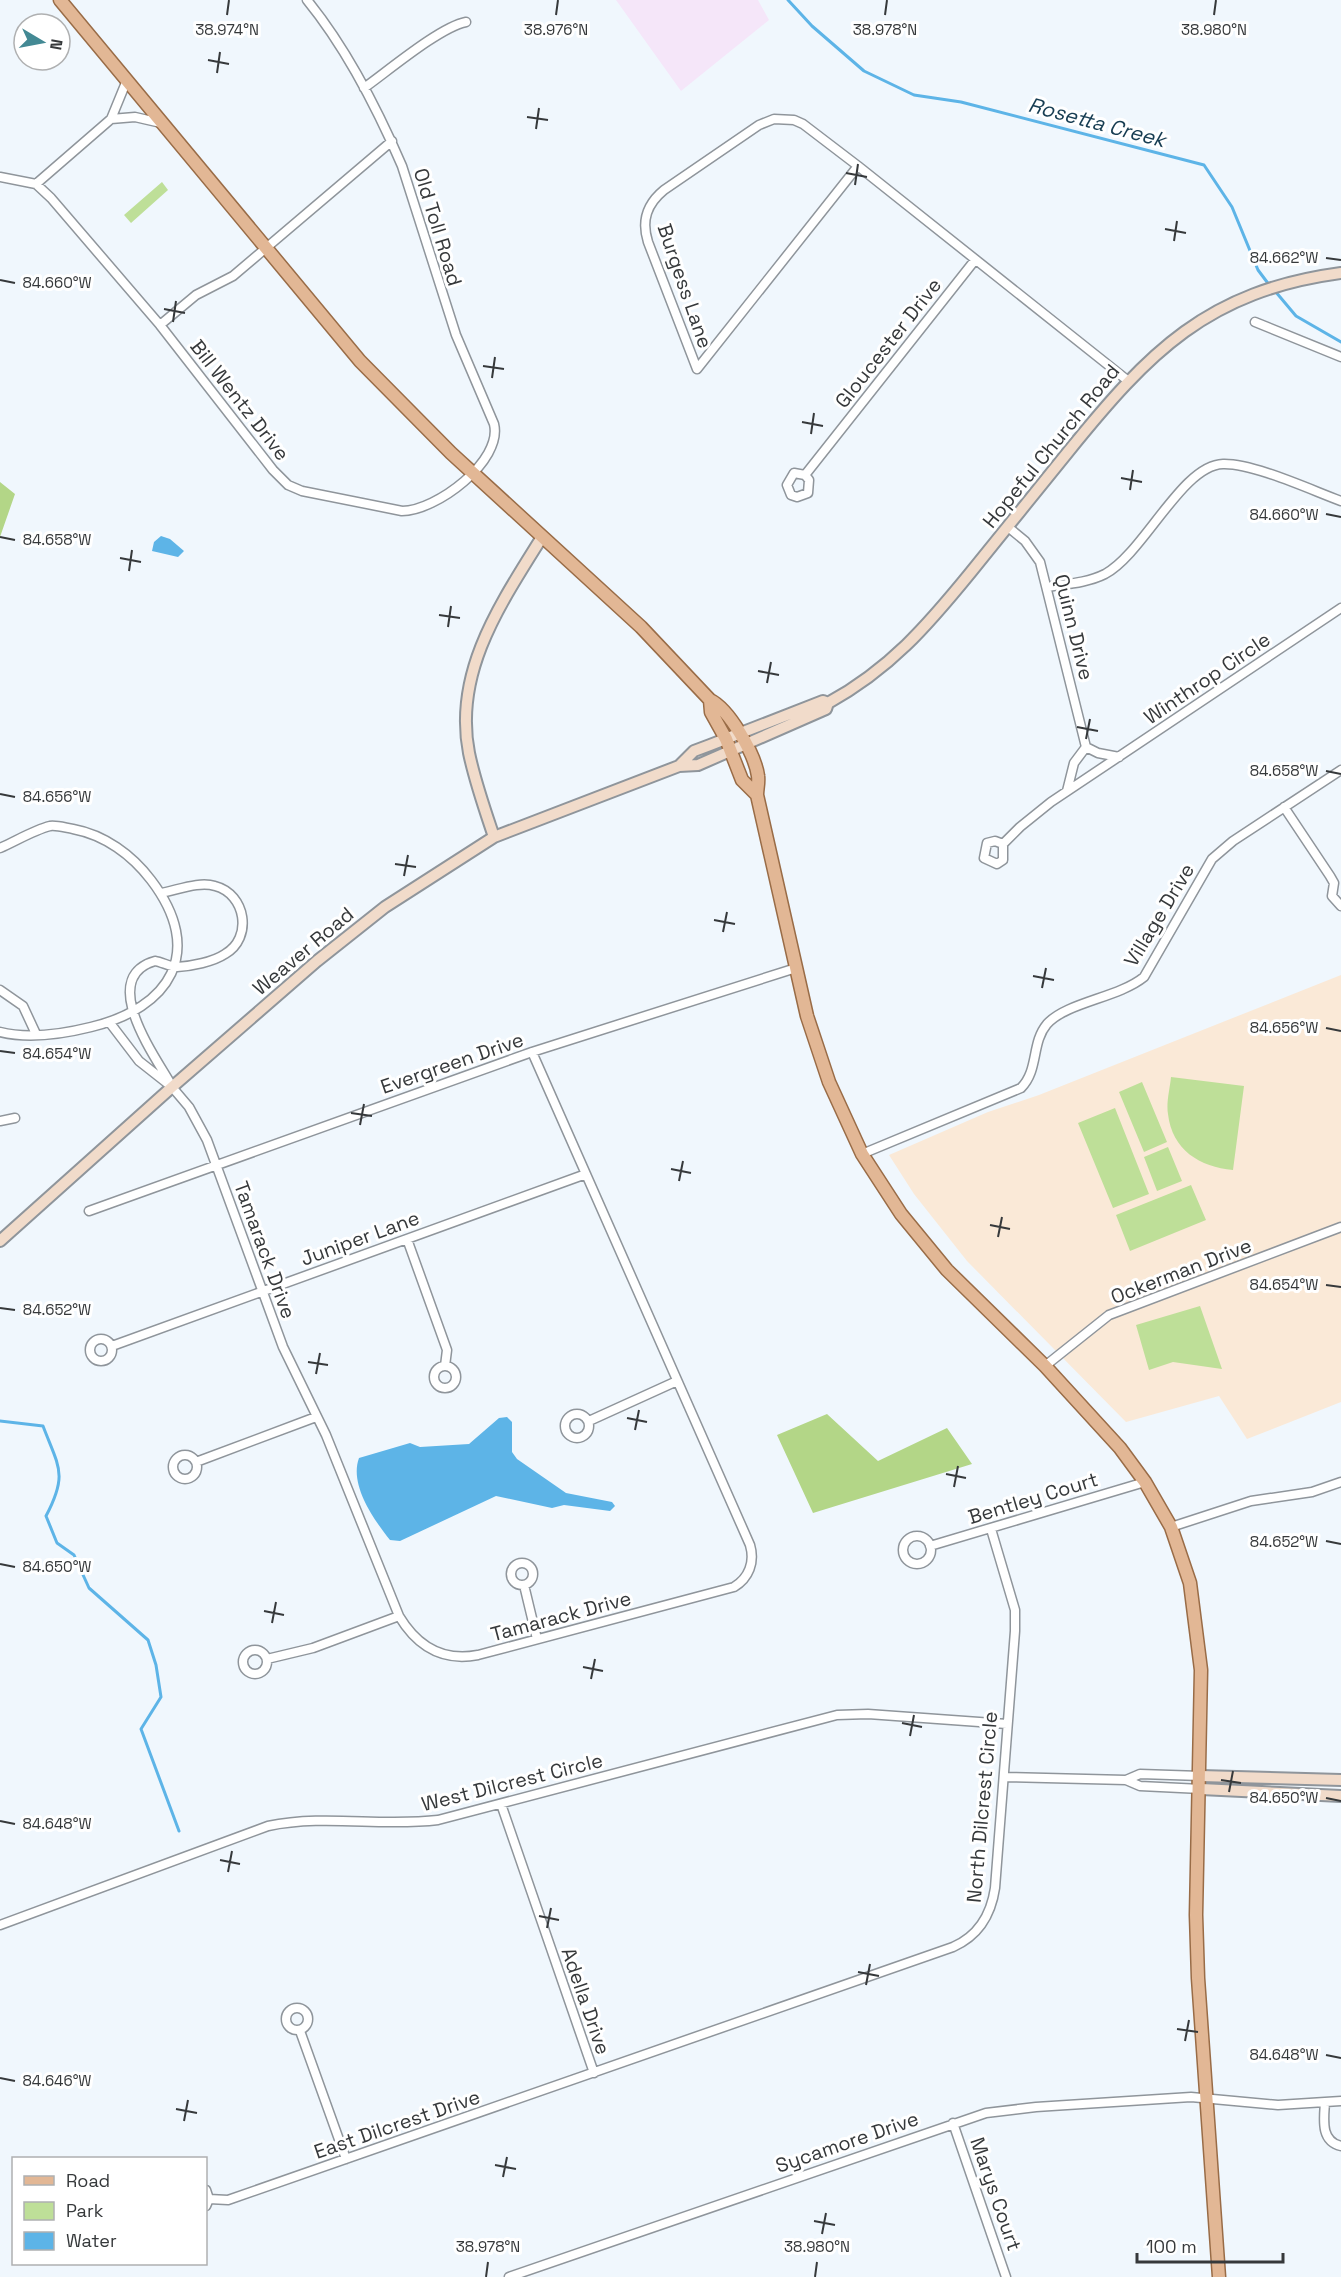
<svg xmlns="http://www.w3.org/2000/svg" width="1341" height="2277" font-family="'Space Grotesk',sans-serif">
	<rect width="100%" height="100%" fill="#f0f7fd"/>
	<path fill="#f5e6f9" d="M616 0H758L769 20 681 91Z"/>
	<path fill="#fae9d7" d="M1341 975V1402L1247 1439 1219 1396 1126 1422 967 1261 914 1194 889 1155 988 1112 1039 1095Z"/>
	<path fill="#bedf98" d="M162 182 168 190 131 223 124 215Z
		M1171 1077 1244 1086 1233 1170C1200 1167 1172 1150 1168 1114 1166 1103 1170 1088 1171 1077Z
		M1142 1082 1167 1142 1144 1152 1119 1092Z
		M1115 1108 1149 1194 1113 1208 1078 1123Z
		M1168 1147 1182 1181 1157 1191 1144 1157Z
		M1191 1185 1206 1220 1130 1251 1116 1215Z
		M1200 1306 1222 1369 1173 1362 1149 1370 1136 1325Z"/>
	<path fill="#b3d687" d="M0 482 15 494 0 537Z
		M827 1414 878 1461 947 1428 972 1464 813 1513 777 1435Z"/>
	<path fill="#5db4e7" d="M161 536 170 539 184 551 178 557 152 551 154 542Z
		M507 1417 512 1422V1452L517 1459 566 1493 612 1502 615 1506 610 1511 564 1505 552 1508 496 1496 400 1541 390 1540C374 1520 349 1485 359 1458L410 1443 420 1447 469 1444 499 1418Z"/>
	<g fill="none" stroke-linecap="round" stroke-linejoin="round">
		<path stroke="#5db4e7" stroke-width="3" d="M788 0 812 26 864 71 914 95 961 102 1204 165 1232 207 1258 270 1270 286
			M1275 291 1296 316 1341 342
			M0 1421 43 1426C59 1468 68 1474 46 1516L57 1543 74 1555 89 1588 148 1640 156 1665 161 1697 141 1729 179 1831"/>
		<g stroke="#8f959b" stroke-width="11">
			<path id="street" d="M364 88C388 71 440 27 466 22
				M111 119 135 117 161 123
				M774 119 794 120 803 124 858 166 697 369 648 242C641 220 647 204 664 190L759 125Z
				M858 166 1127 380
				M0 177 36 184 51 198 160 325 273 470 288 485 302 491 402 511C436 511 503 461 494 424L456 335 402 166C377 108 347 49 307 0
				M36 184 111 119 127 80
				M1255 322 1341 357
				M160 325 196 295 233 276 392 141
				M805 475 809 480 808 493 797 497 791 495 787 485 794 473 805 475 975 260
				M1008 527 1025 541 1040 562 1086 747 1098 753 1119 757
				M1047 587C1066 584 1087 583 1105 574 1144 553 1182 465 1223 464 1253 463 1311 490 1341 501
				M1067 791 1074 763 1086 747
				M1284 807 1330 876 1334 883 1332 896 1341 906
				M1003 844V860L997 864 984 858 987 843 995 841 1003 844 1020 827 1051 802 1341 608
				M0 848C16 841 34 830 50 826 57 825 66 828 73 829 105 835 132 855 151 880 206 952 170 1008 91 1027 63 1034 28 1039 0 1032
				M161 893C178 890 199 881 215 886 246 894 253 938 225 954 213 962 192 966 177 967 170 967 162 962 155 961 99 977 152 1052 169 1081
				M0 990 23 1006 36 1034
				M110 1023 139 1061 172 1087 189 1107 207 1140 283 1347 326 1435 399 1616C417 1646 442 1662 478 1655L734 1587C749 1578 755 1562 750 1545L532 1052
				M0 1121 15 1118
				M862 1154 1021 1088C1039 1070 1031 1043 1047 1024 1067 1002 1118 998 1144 977L1212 859 1233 841 1341 770
				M89 1211 532 1052 796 968
				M407 1239 447 1350 445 1366
				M90 1350a11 11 0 1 1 22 0a11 11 0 1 1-22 0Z
				M112 1346 586 1174
				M434 1377a11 11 0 1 1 22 0a11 11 0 1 1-22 0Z
				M1045 1366 1109 1315 1341 1227
				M565 1426a12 12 0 1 1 24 0a12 12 0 1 1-24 0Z
				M589 1421 677 1381
				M173 1467a12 12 0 1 1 24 0a12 12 0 1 1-24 0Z
				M196 1462 316 1417
				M1171 1527 1251 1501 1312 1492 1341 1482
				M903 1550a14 14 0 1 1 28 0a14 14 0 1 1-28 0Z
				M930 1546 1145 1482
				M511 1574a11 11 0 1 1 22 0a11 11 0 1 1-22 0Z
				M524 1585 537 1639
				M243 1662a12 12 0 1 1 24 0a12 12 0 1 1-24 0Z
				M267 1659 313 1648 399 1616
				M1004 1777 1126 1780 1140 1786 1201 1789
				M1126 1780 1140 1774 1201 1776
				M501 1804 594 2073
				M0 1925 268 1826C326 1814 380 1827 438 1820L837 1715 868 1714 1007 1724
				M286 2019a11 11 0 1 1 22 0a11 11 0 1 1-22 0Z
				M300 2031 346 2159
				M1341 2101 1325 2102C1324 2119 1320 2141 1341 2146
				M953 2123 1006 2277
				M206 2190 209 2199 206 2206
				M209 2199 228 2200 953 1947C978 1936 991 1915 995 1888L1015 1631V1610L991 1529
				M509 2277 986 2113 1036 2107 1191 2097 1278 2105 1325 2102"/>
		</g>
		<g stroke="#8f959b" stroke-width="14">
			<path id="secondary" d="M679 766 694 751 710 745 823 701 828 703
				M494 837C485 810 475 782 469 753 453 672 501 603 542 537
				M0 1241 172 1087 317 961 385 907 494 837 679 766 698 765 826 709 828 703C890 669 927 626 971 572 1003 532 1036 492 1068 452 1149 352 1207 291 1341 273
				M1201 1776 1341 1780
				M1201 1789 1341 1796"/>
		</g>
		<g stroke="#996c47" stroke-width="15">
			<path id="primary" d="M60 0 360 361 451 453 641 627 710 700C729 709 755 754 758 776 759 782 757 789 757 795L807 1016 829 1082 862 1154 901 1214 947 1270 1045 1366 1120 1448 1145 1482 1171 1527 1190 1583 1201 1670 1196 1915 1198 1978 1219 2277
				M710 700 711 712 726 739 742 780 757 795"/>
		</g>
		<use href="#street" stroke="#fff" stroke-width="8"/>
		<use href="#secondary" stroke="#f1dbca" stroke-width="10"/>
		<use href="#primary" stroke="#e2b795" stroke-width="12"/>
	</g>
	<path fill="none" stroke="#36393b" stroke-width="2" d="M227 15 229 0M556 15 558 0M885 15 887 0M1214 15 1216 0M208 60 229 64M217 73 220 52M527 117 548 120M536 129 539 108M846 173 867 177M855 185 858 164M1165 229 1186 233M1174 241 1177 221M1326 258 1341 260M0 280 15 283M164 309 185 313M173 322 176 301M483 366 504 369M492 378 495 357M802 422 823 426M811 434 814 413M1121 478 1142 482M1130 490 1133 470M1326 514 1341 517M0 537 15 540M120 558 141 562M129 571 132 550M439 615 460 618M448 627 451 606M758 671 779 675M767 683 771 662M1077 727 1098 731M1086 739 1090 719M1326 771 1341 774M0 794 15 797M395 864 416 867M404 876 408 855M714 920 735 924M723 932 727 912M1033 976 1054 980M1042 988 1046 968M1326 1028 1341 1031M0 1051 15 1053M351 1113 372 1116M360 1125 364 1104M671 1169 691 1173M679 1181 683 1161M990 1225 1010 1229M998 1237 1002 1217M1326 1285 1341 1287M0 1308 15 1310M308 1362 328 1365M316 1374 320 1353M627 1418 647 1422M635 1430 639 1410M946 1474 966 1478M954 1487 958 1466M1326 1541 1341 1544M0 1564 15 1567M264 1611 284 1615M272 1623 276 1602M583 1667 603 1671M591 1679 595 1659M902 1723 922 1727M910 1736 914 1715M1221 1780 1241 1783M1229 1792 1233 1771M1326 1798 1341 1801M0 1821 15 1824M220 1860 240 1864M228 1872 232 1851M539 1916 559 1920M547 1928 551 1908M858 1972 879 1976M866 1985 870 1964M1177 2029 1198 2032M1185 2041 1189 2020M1326 2055 1341 2058M0 2078 15 2081M176 2109 197 2113M184 2121 188 2100M495 2165 516 2169M503 2177 507 2157M814 2221 835 2225M822 2234 826 2213M486 2277 488 2262M815 2277 817 2262"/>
	<g text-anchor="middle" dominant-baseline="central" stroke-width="6" stroke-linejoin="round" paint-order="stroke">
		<g font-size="20" fill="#36393b" stroke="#fff">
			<text transform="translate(438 227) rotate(73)">Old Toll Road</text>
			<text transform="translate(685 286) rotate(71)">Burgess Lane</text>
			<text transform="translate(888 343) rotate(-52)">Gloucester Drive</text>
			<text transform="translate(240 400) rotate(52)">Bill Wentz Drive</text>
			<text transform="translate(1051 446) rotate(-51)">Hopeful Church Road</text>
			<text transform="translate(1074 627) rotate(76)">Quinn Drive</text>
			<text transform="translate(1207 678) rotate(-34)">Winthrop Circle</text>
			<text transform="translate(1159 915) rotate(-59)">Village Drive</text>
			<text transform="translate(303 951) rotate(-40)">Weaver Road</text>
			<text transform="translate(452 1063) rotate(-19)">Evergreen Drive</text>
			<text transform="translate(360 1238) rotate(-20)">Juniper Lane</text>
			<text transform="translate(265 1250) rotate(70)">Tamarack Drive</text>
			<text transform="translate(1181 1271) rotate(-21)">Ockerman Drive</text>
			<text transform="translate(1033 1498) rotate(-17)">Bentley Court</text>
			<text transform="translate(561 1616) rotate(-15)">Tamarack Drive</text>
			<text transform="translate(512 1782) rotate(-14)">West Dilcrest Circle</text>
			<text transform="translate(982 1807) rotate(-85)">North Dilcrest Circle</text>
			<text transform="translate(586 2001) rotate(71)">Adella Drive</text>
			<text transform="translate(397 2124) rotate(-19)">East Dilcrest Drive</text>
			<text transform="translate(847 2142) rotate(-19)">Sycamore Drive</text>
			<text transform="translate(996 2194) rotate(71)">Marys Court</text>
		</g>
		<g font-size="21" font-style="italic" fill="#173d52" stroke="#fff">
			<text transform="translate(1097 122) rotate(15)">Rosetta Creek</text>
		</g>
	</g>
	<g font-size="15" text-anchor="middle" fill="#36393b" stroke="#fff" stroke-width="6" stroke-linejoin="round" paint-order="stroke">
		<text x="227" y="35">38.974°N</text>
		<text x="556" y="35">38.976°N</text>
		<text x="885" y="35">38.978°N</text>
		<text x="1214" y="35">38.980°N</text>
		<text x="1284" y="263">84.662°W</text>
		<text x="57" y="288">84.660°W</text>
		<text x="1284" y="520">84.660°W</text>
		<text x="57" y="545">84.658°W</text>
		<text x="1284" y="776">84.658°W</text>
		<text x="57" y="802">84.656°W</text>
		<text x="1284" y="1033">84.656°W</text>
		<text x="57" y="1059">84.654°W</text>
		<text x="1284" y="1290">84.654°W</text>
		<text x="57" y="1315">84.652°W</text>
		<text x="1284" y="1547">84.652°W</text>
		<text x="57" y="1572">84.650°W</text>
		<text x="1284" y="1803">84.650°W</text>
		<text x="57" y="1829">84.648°W</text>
		<text x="1284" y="2060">84.648°W</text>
		<text x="57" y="2086">84.646°W</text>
		<text x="488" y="2252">38.978°N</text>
		<text x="817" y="2252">38.980°N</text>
	</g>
	<rect x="12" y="2157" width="195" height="108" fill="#ffffff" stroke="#afb0b1" stroke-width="1.5"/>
	<rect x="24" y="2176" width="30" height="9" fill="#e2b795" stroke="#afb0b1" stroke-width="1.5"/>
	<text x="66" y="2187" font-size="18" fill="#36393b">Road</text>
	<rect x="24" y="2202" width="30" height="18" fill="#bedf98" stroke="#afb0b1" stroke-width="1.5"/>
	<text x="66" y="2217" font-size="18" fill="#36393b">Park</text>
	<rect x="24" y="2232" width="30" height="18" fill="#5db4e7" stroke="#afb0b1" stroke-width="1.5"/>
	<text x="66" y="2247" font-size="18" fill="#36393b">Water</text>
	<g transform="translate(42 42) rotate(100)"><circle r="28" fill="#ffffff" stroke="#afb0b1" stroke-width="1.5"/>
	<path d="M0-4.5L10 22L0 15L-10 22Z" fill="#438994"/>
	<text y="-9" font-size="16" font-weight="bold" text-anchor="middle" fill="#36393b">N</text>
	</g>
	<path d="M1137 2253v9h146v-9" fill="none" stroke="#36393b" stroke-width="3"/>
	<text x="1146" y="2253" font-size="18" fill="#36393b" stroke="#ffffff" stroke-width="4.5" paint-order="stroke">100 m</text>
</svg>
